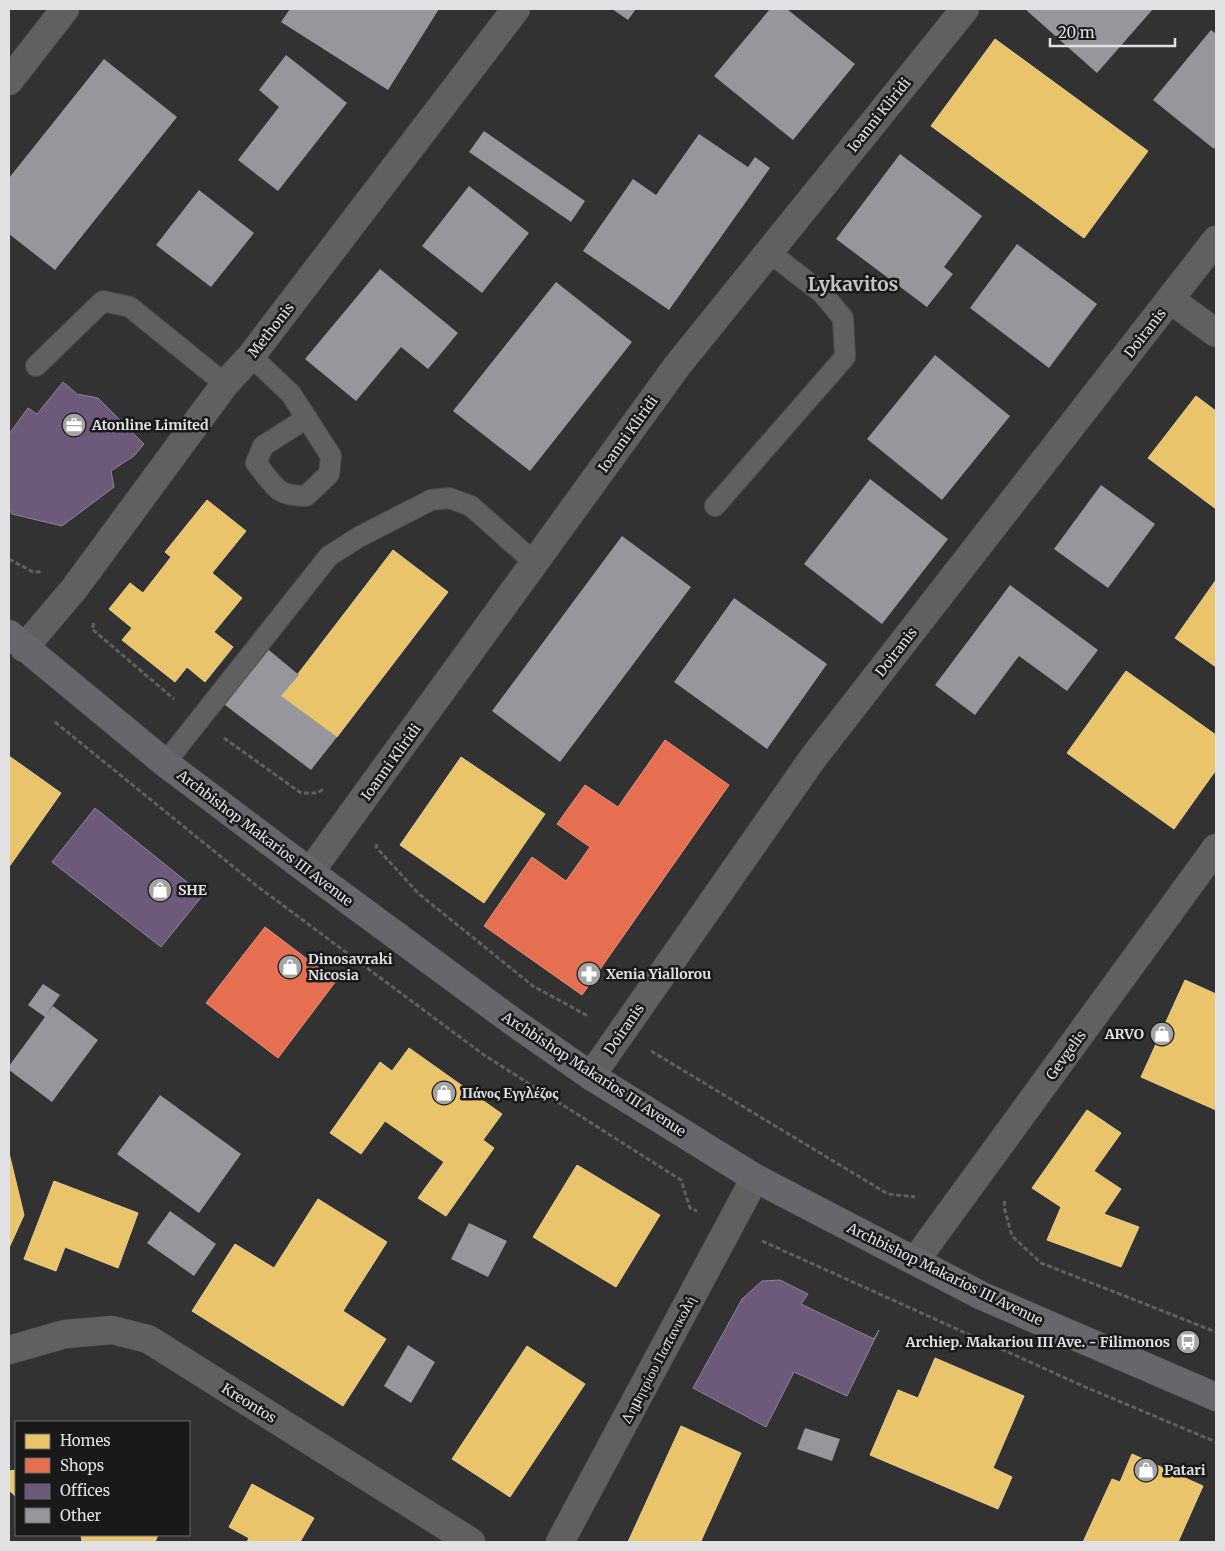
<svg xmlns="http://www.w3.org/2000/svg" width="1225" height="1551" font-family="Merriweather,serif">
	<rect width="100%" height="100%" fill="#323233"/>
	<path fill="#e9c46a" stroke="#e7cd8e" d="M995 39 1148 151 1084 238 931 126Z
		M1196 396 1216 411V509L1148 458Z
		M207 500 246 531 212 573 242 598 214 632 233 647 205 682 187 667 175 682 122 640 132 628 109 609 130 583 143 593 171 557 165 552Z
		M393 550 448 592 337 737 281 696Z
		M1216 580V667L1175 638Z
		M1126 671 1216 735V770L1174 829 1067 753Z
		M9 756 61 793 9 867Z
		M461 757 545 814 484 903 400 845Z
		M1185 980 1216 994V1110L1141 1077Z
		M409 1048 502 1114 483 1140 494 1148 446 1216 418 1198 444 1162 385 1121 361 1154 330 1133 380 1062 392 1071Z
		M1087 1110 1121 1133 1094 1171 1121 1189 1104 1214 1139 1227 1121 1267 1047 1240 1061 1207 1032 1188Z
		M9 1153 24 1215 9 1248Z
		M577 1165 660 1215 616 1287 533 1237Z
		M54 1181 138 1213 118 1268 65 1247 56 1271 24 1259Z
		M318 1199 387 1242 343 1311 386 1339 343 1406 192 1311 235 1244 274 1268Z
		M527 1346 585 1384 510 1497 452 1459Z
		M935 1358 1024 1396 993 1468 1012 1477 998 1509 870 1455 898 1390 918 1398Z
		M681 1426 741 1453 701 1541 703 1542H628Z
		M1132 1454 1203 1486 1178 1542H1083L1112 1479 1120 1482Z
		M16 1470V1497L10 1491 9 1478V1471Z
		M252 1484 314 1518 300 1542H247L249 1538 229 1527Z
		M81 1535H158L155 1542H82Z"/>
	<path fill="#e76f51" stroke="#e5917d" d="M665 740 729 785 582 995 484 926 532 857 566 881 590 847 557 824 585 785 618 807Z
		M265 927 336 981 278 1058 206 1003Z"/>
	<path fill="#6d597a" stroke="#90829a" d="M63 382 77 394 98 398 144 444 134 456 111 471 114 487 62 526 12 514 9 510V434L28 408 37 414Z
		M95 808 203 895 161 947 52 862Z
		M780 1280 808 1294 801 1304 874 1339 879 1330 847 1396 794 1372 766 1427 693 1388 742 1299 762 1281Z"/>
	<path fill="#97969d" d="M290 9H439L388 90 281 22Z
		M612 9H636L628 20Z
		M770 9H787L855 64 793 140 714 76Z
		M1025 9H1153L1097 73Z
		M1211 30 1216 34V145L1214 149 1153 100Z
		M286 55 347 103 278 191 238 160 279 107 259 90Z
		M104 59 177 117 55 270 9 234V178Z
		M484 131 585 201 571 222 469 152Z
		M699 134 748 167 755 157 770 168 669 310 583 251 633 179 656 195Z
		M900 154 982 216 944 267 953 274 927 307 836 239Z
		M469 186 529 233 482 293 422 246Z
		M199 190 254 233 211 287 156 245Z
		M1017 244 1097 304 1049 368 970 308Z
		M380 269 458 333 428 369 401 347 356 401 305 359Z
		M556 282 632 342 530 471 453 411Z
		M935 355 1010 416 942 500 867 439Z
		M870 479 948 539 882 624 804 564Z
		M1101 485 1155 524 1108 588 1054 549Z
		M622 536 691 587 560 762 492 711Z
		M1010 585 1098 650 1067 691 1019 656 975 715 935 685Z
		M734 598 827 664 767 749 674 682Z
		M264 646 299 675 281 696 337 737 311 770 221 702Z
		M43 984 60 995 46 1015 53 1006 98 1040 52 1102 9 1070V1066L45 1017 28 1005Z
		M160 1095 241 1154 199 1213 117 1154Z
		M170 1211 216 1244 194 1276 147 1243Z
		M469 1223 507 1241 488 1277 451 1259Z
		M408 1345 435 1362 411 1403 384 1386Z
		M805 1428 840 1439 832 1461 797 1449Z"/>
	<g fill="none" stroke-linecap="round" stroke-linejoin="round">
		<g stroke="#4e4e4f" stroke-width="22">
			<path id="lane" d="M251 356 291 394 331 456 329 474 306 496C275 496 275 486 256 463L263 446 307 418
				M36 366 103 301 130 307 225 384
				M715 506 845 357 843 318 822 293 769 252
				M165 763 329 556 359 537 431 500 449 498 471 506 535 563"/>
		</g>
		<g stroke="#4e4e4f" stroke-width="29">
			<path id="street" d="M9 81 65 9
				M1171 300 1216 333
				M24 648 74 589 225 384 251 356 516 9
				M310 872 677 366 965 9
				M591 1076 813 758 1216 240
				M915 1261 1216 848
				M9 1350 65 1334 112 1330 148 1339 471 1542
				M560 1542 755 1178"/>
		</g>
		<g stroke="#4e4e4f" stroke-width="29">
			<path id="primary" d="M9 634 165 763 310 872 512 1021 591 1076 755 1178 982 1296 1216 1397"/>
		</g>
		<path stroke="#606061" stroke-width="3" stroke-dasharray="5 2.5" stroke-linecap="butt" d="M9 559 33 572H41
			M94 623 92 629 174 699
			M55 722 257 886 484 1055 681 1180 690 1208 697 1211
			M224 738 301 793H317L324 789
			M377 844 376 847 419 894 533 986 588 1016
			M651 1051 888 1194 915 1197
			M1005 1201 1004 1207 1012 1236 1041 1263 1216 1332
			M762 1241 1083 1386 1216 1442"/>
		<use href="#lane" stroke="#606061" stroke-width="20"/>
		<use href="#street" stroke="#606061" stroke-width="28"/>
		<use href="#primary" stroke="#67666d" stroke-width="28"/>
	</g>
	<defs>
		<g id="office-disc" transform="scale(1.25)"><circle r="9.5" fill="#a4a4a5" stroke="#19191a"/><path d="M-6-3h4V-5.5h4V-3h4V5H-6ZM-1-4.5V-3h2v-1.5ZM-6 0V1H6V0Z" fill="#fff"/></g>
		<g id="shop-disc" transform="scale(1.25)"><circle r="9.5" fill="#a4a4a5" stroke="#19191a"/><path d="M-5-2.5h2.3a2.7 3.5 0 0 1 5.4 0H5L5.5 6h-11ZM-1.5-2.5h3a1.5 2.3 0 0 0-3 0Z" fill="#fff"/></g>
		<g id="pharmacy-disc" transform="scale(1.25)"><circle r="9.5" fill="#a4a4a5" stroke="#19191a"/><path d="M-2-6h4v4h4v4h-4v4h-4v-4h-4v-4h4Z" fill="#fff"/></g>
		<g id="bus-disc" transform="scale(1.25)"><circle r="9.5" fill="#a4a4a5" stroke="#19191a"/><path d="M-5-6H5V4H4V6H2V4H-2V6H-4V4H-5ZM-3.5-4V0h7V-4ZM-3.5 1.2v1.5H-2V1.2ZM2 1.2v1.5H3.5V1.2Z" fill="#fff"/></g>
	</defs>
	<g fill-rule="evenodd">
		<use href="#office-disc" x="74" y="425"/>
		<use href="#shop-disc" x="160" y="890"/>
		<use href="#shop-disc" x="290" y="967"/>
		<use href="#pharmacy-disc" x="589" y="974"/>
		<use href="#shop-disc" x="1162" y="1034"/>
		<use href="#shop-disc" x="444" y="1093"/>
		<use href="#bus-disc" x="1188" y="1342"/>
		<use href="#shop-disc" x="1146" y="1470"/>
	</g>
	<g text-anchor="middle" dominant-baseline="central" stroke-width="5" stroke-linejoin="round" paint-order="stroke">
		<g font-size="14" fill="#e1e1e3" stroke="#19191a">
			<text transform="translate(879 115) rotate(-51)">Ioanni Kliridi</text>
			<text transform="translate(271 330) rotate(-52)">Methonis</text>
			<text transform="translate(1145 333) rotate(-52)">Doiranis</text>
			<text transform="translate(628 434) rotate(-54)">Ioanni Kliridi</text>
			<text transform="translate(896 652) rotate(-52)">Doiranis</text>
			<text transform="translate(391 762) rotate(-54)">Ioanni Kliridi</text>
			<text transform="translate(265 838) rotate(37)">Archbishop Makarios III Avenue</text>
			<text transform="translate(624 1029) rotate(-55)">Doiranis</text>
			<text transform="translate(1066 1055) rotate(-54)">Gevgelis</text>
			<text transform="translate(594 1074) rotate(33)">Archbishop Makarios III Avenue</text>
			<text transform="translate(945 1274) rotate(26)">Archbishop Makarios III Avenue</text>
			<text transform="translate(658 1360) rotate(-62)">Δημητρίου Παπανικολή</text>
			<text transform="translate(249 1403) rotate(32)">Kreontos</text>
		</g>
		<g font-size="14" font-weight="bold" fill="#e1e1e3" stroke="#19191a" text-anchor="start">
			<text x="92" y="425">Atonline Limited</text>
			<text x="178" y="890">SHE</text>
			<text x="308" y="959">Dinosavraki<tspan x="308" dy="16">Nicosia</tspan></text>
			<text x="606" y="974">Xenia Yiallorou</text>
			<text x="1144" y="1034" text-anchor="end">ARVO</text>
			<text x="462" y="1093">Πάνος Εγγλέζος</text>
			<text x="1170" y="1342" text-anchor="end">Archiep. Makariou III Ave. - Filimonos</text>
			<text x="1164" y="1470">Patari</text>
		</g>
		<g font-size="19" font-weight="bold" fill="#c4c4c7" stroke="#19191a">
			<text x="853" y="284">Lykavitos</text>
		</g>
	</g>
	<rect width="1225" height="1551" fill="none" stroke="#e1e1e3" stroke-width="20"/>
	<rect x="15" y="1421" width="175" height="115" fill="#19191a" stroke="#69696a"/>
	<rect x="25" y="1434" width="25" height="15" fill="#e9c46a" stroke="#69696a"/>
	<text x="60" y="1446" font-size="15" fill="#e1e1e3">Homes</text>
	<rect x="25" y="1458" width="25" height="15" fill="#e76f51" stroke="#69696a"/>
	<text x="60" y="1471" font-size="15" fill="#e1e1e3">Shops</text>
	<rect x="25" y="1484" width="25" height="15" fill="#6d597a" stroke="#69696a"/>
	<text x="60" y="1496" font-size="15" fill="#e1e1e3">Offices</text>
	<rect x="25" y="1508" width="25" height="15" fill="#97969d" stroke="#69696a"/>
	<text x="60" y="1521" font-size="15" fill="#e1e1e3">Other</text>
	<path d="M1050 38v8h125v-8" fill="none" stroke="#e1e1e3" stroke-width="2.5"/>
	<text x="1058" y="38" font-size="15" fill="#e1e1e3" stroke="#19191a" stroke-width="4" paint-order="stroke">20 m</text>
</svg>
